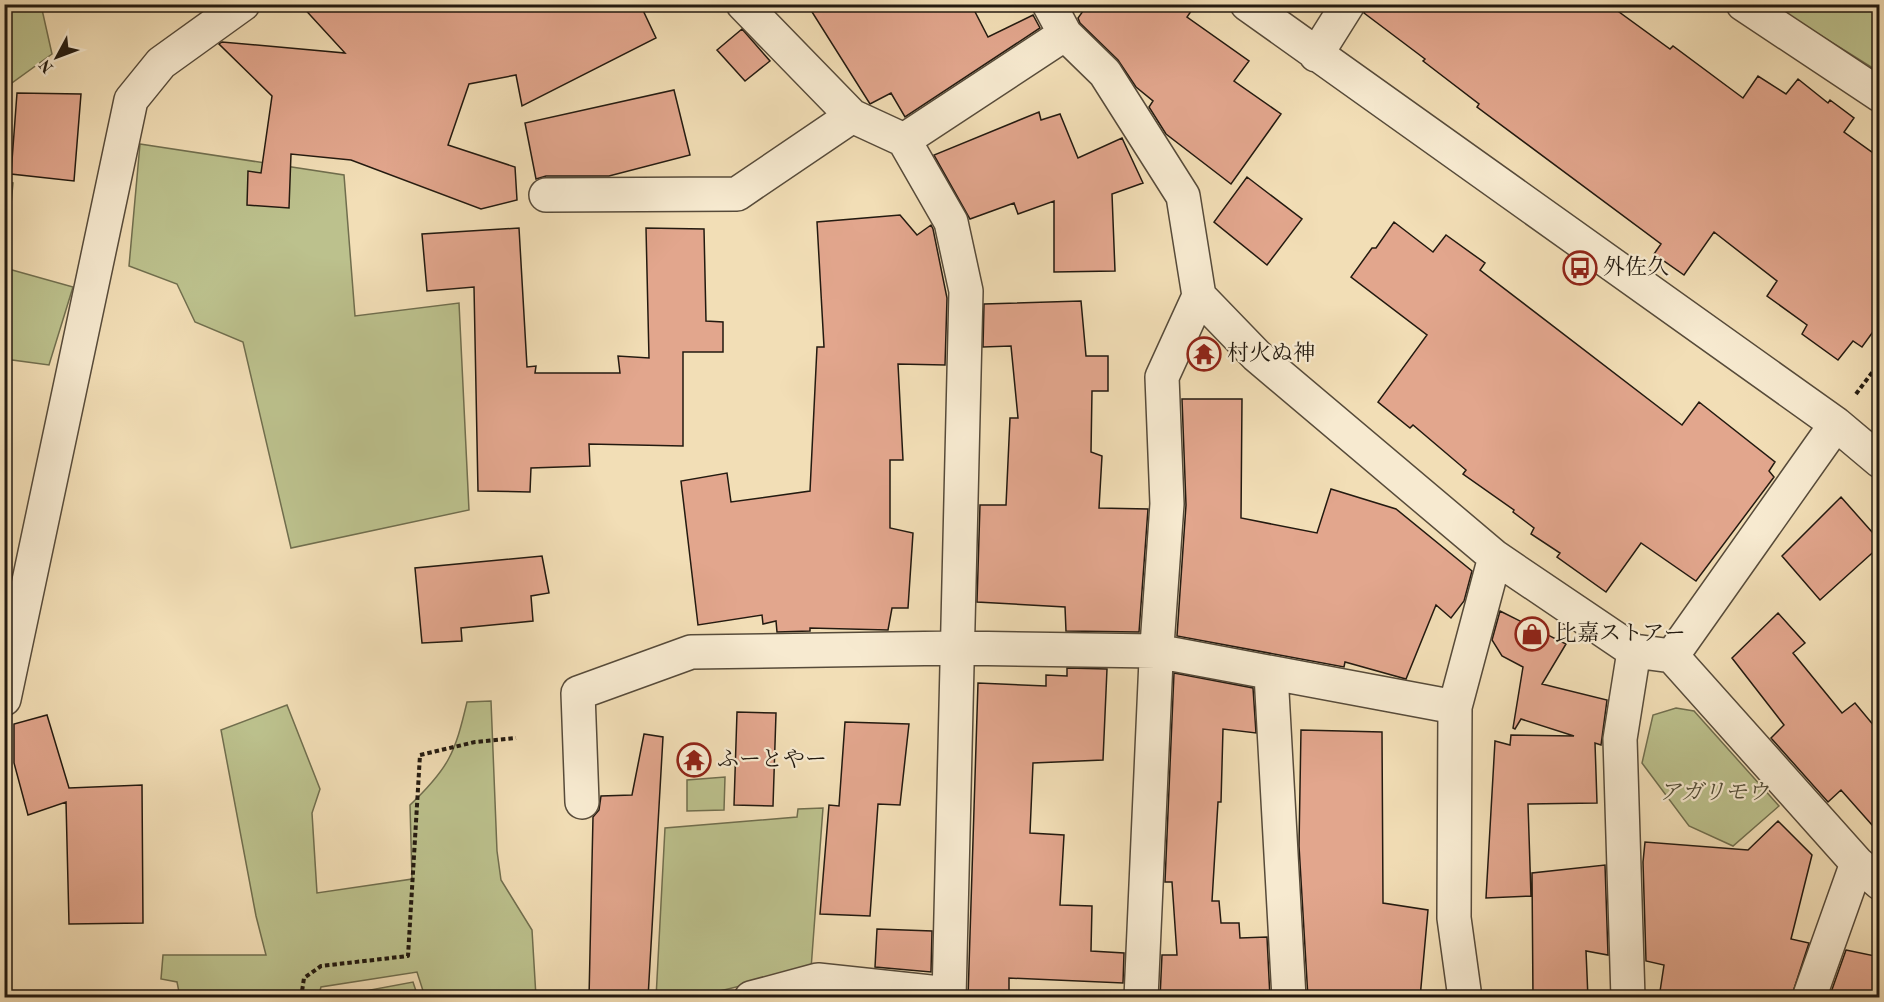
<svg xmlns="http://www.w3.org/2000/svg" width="1884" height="1002" font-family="'Old Standard TT','Noto Serif JP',serif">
	<rect width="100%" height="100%" fill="#f2deb6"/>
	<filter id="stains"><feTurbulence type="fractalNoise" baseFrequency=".00333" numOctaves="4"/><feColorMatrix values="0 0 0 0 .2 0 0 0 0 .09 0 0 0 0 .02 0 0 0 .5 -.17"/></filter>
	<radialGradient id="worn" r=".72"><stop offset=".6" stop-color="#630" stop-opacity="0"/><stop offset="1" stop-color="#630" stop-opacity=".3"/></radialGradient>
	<path fill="#bcc18d" stroke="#706e4e" stroke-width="1.5" d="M5 4 41 5 52 54 12 83 5 127Z
		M1772 5H1879V72Z
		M140 144 344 175 355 316 459 303 469 510 291 548 243 342 195 322 177 284 129 266Z
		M5 182 13 183 5 268 4 182Z
		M5 268 73 287 49 365 5 359Z
		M491 701 497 851 501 880 532 930 536 997H425L417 972 321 987 318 998 180 997 177 982 161 979 163 955H266L256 916 221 730 287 705 320 789 312 813 317 893 412 879 410 805C449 768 455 753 467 702Z
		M1676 708 1694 711 1779 806 1733 846 1689 826 1642 763 1653 715Z
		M725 777 724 810 687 811V780Z
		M823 808 811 969 695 997 656 998 665 828 797 817 798 809Z
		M413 982 418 997H333Z"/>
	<path fill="#e2a68d" stroke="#231a10" stroke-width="1.5" d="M300 4H640L656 38 522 106 516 75 469 84 448 145 515 167 517 200 481 209 351 160 291 154 289 208 247 205 248 171 261 173 272 96 219 44 222 42 345 53Z
		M807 4H971L988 37 1033 15 1040 28 905 117 891 93 870 104Z
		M1088 4H1196L1187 17 1249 61 1234 81 1281 114 1231 184 1166 134 1149 107 1153 101 1136 87 1118 60 1080 23 1078 18Z
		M1367 4H1608L1670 49 1673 46 1743 98 1758 76 1786 94 1798 79 1828 103 1830 100 1854 118 1844 132 1880 158V322L1862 347 1853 341 1838 360 1802 334 1807 325 1767 296 1777 281 1714 232 1684 275 1654 254 1661 244 1477 107 1479 104 1423 61 1425 59 1364 13Z
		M742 29 770 61 745 81 717 50Z
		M674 90 690 155 609 176H546L536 179 525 123Z
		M17 93 81 94 74 181 11 174Z
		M1039 112 1041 120 1060 114 1078 158 1122 138 1143 183 1112 194 1115 271 1054 272V201L1018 214 1014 203 970 219 934 155Z
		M1247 177 1302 219 1267 265 1214 222Z
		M900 215 917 235 931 225 933 229 947 298 945 365 898 364 903 460H890V528L913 533 908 608H892L888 630 810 628V631L777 632 776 621 763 624 762 615 698 625 681 481 727 473 731 502 810 491 817 347H824L817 222Z
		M1394 222 1433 252 1446 235 1485 263 1480 270 1682 425 1699 402 1775 462 1769 471 1774 477 1696 581 1641 543 1606 592 1557 557 1560 553 1531 534 1534 528 1513 512 1514 510 1463 474 1466 470 1413 425 1410 428 1378 402 1427 335 1351 277 1372 248H1376Z
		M519 228 527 367 536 366 535 373H620L618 356 649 358 646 228 704 229 706 321 723 322V352H683V446L589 444 590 466 531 468 530 492 478 491 474 287 427 291 422 234Z
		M1081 301 1086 356H1108V391H1092L1091 452 1102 456 1099 508 1148 509 1139 632 1066 631 1065 607 977 602 980 505H1006L1010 418H1018L1011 346 983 347 984 304Z
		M1182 399H1242L1241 518 1317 533 1331 489 1396 509 1472 571 1464 601 1451 618 1436 605 1406 679 1345 662 1344 667 1177 636 1186 505Z
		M1841 497 1880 541V546L1820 600 1782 556Z
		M542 556 549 593 531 596 533 621 461 628 462 641 422 643 415 568Z
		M1500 611 1566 644 1542 684 1607 700 1601 745 1595 743 1597 803 1528 804 1531 896 1486 898 1495 741 1510 745 1511 735 1574 736 1521 719 1515 729 1513 728 1523 667 1502 656 1492 640Z
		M1778 613 1805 643 1793 653 1842 713 1855 703 1880 733V834L1841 790 1828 802 1771 738 1784 725 1732 658Z
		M1067 668 1107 669 1103 760 1033 763 1030 833 1064 835 1060 905 1092 906 1091 951 1124 953 1123 983 1009 978V998H968L978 683 1046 686V675L1067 676Z
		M1174 673 1253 688 1256 733 1223 729 1221 802H1218L1212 901H1219L1221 923H1239L1240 938 1267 937 1270 998H1160L1162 955H1177L1172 882H1165Z
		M737 712 776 713 773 806 734 805Z
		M47 715 69 788 142 785 143 923 69 924 66 802 28 815 14 763V724Z
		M845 722 909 724 900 805 878 804 870 916 820 914 829 805 839 806Z
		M1301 730 1382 732 1383 903 1428 910 1420 998H1308L1299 846Z
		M644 734 663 737 648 998H589L593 817 599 810 601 796 632 795Z
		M1778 821 1812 855 1791 939 1809 943 1791 998H1659L1664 965 1646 961 1643 862 1645 842 1748 850Z
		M1605 865 1608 955 1586 951 1588 998H1533L1532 873Z
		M877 929 932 931 931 972 875 967Z
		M1846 950 1880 957V998H1829Z"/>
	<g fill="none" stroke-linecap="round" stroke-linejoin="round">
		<g stroke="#574b3a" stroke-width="36">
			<path id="minor" d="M743 4 852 116 904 140 951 222 966 291 949 998
				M1049 4 1065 34 1105 73 1183 196 1199 296 1162 377 1167 504 1156 660 1141 998
				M1247 4 1836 424 1880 461
				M1743 4 1880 95
				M1316 55 1348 4
				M904 140 1065 34
				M546 195 737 194 852 116
				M1199 296 1257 356 1495 557 1634 651 1672 656 1857 863 1880 883
				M1672 656 1836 424
				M1271 674 1289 998
				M4 699 131 100 161 63 243 4
				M582 802 578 693 691 652 957 648 1156 651 1455 707
				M751 998 818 980 949 994
				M1465 998 1454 918 1455 707 1495 557
				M1628 998 1620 739 1634 651
				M1809 998 1857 863"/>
		</g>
		<path stroke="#231a10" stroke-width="4" stroke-dasharray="4.5 3" stroke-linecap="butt" d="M1856 394 1880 362
			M301 998 304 978 321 966 408 956 420 755 475 742 516 738"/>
		<use href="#minor" stroke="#f7ead0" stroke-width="33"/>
	</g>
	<defs>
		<g id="bus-ring" transform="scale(1.725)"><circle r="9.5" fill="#f7ead0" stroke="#8f2418" stroke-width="1.5"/><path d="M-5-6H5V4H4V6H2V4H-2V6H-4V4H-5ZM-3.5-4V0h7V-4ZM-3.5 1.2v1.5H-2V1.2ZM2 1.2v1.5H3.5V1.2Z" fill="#8f2418"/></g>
		<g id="temple-ring" transform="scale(1.725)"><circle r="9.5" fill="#f7ead0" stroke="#8f2418" stroke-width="1.5"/><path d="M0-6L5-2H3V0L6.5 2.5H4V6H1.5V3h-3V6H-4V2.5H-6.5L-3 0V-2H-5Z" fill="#8f2418"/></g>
		<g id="shop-ring" transform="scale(1.725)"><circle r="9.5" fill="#f7ead0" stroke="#8f2418" stroke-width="1.5"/><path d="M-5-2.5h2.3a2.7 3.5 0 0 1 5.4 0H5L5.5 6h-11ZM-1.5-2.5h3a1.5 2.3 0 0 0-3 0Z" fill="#8f2418"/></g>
	</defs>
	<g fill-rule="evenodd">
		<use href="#bus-ring" x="1580" y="268"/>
		<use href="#temple-ring" x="1204" y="354"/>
		<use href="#shop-ring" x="1532" y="634"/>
		<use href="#temple-ring" x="694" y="760"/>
	</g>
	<g text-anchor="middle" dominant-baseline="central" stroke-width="4.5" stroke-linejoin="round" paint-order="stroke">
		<g font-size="22" fill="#231a10" stroke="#f7ead0" text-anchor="start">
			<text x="1603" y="268">外佐久</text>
			<text x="1227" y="354">村火ぬ神</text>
			<text x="1555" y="634">比嘉ストアー</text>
			<text x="717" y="760">ふーとやー</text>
		</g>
		<g font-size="22" font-style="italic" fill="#514c36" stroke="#f7ead0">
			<text x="1714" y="793">アガリモウ</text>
		</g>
	</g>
	<rect width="1884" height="1002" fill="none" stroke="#f2deb6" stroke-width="24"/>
	<rect x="6" y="6" width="1872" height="990" fill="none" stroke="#231a10" stroke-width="3"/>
	<rect x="12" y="12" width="1860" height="978" fill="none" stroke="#231a10" stroke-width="1.5"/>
	<g transform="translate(57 57) rotate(229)" stroke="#f7ead0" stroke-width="4.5" paint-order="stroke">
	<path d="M0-4.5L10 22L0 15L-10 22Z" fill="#231a10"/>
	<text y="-9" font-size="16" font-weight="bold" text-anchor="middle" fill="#231a10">N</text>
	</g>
	<rect width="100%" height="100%" filter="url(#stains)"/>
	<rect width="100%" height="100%" fill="url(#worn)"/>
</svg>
